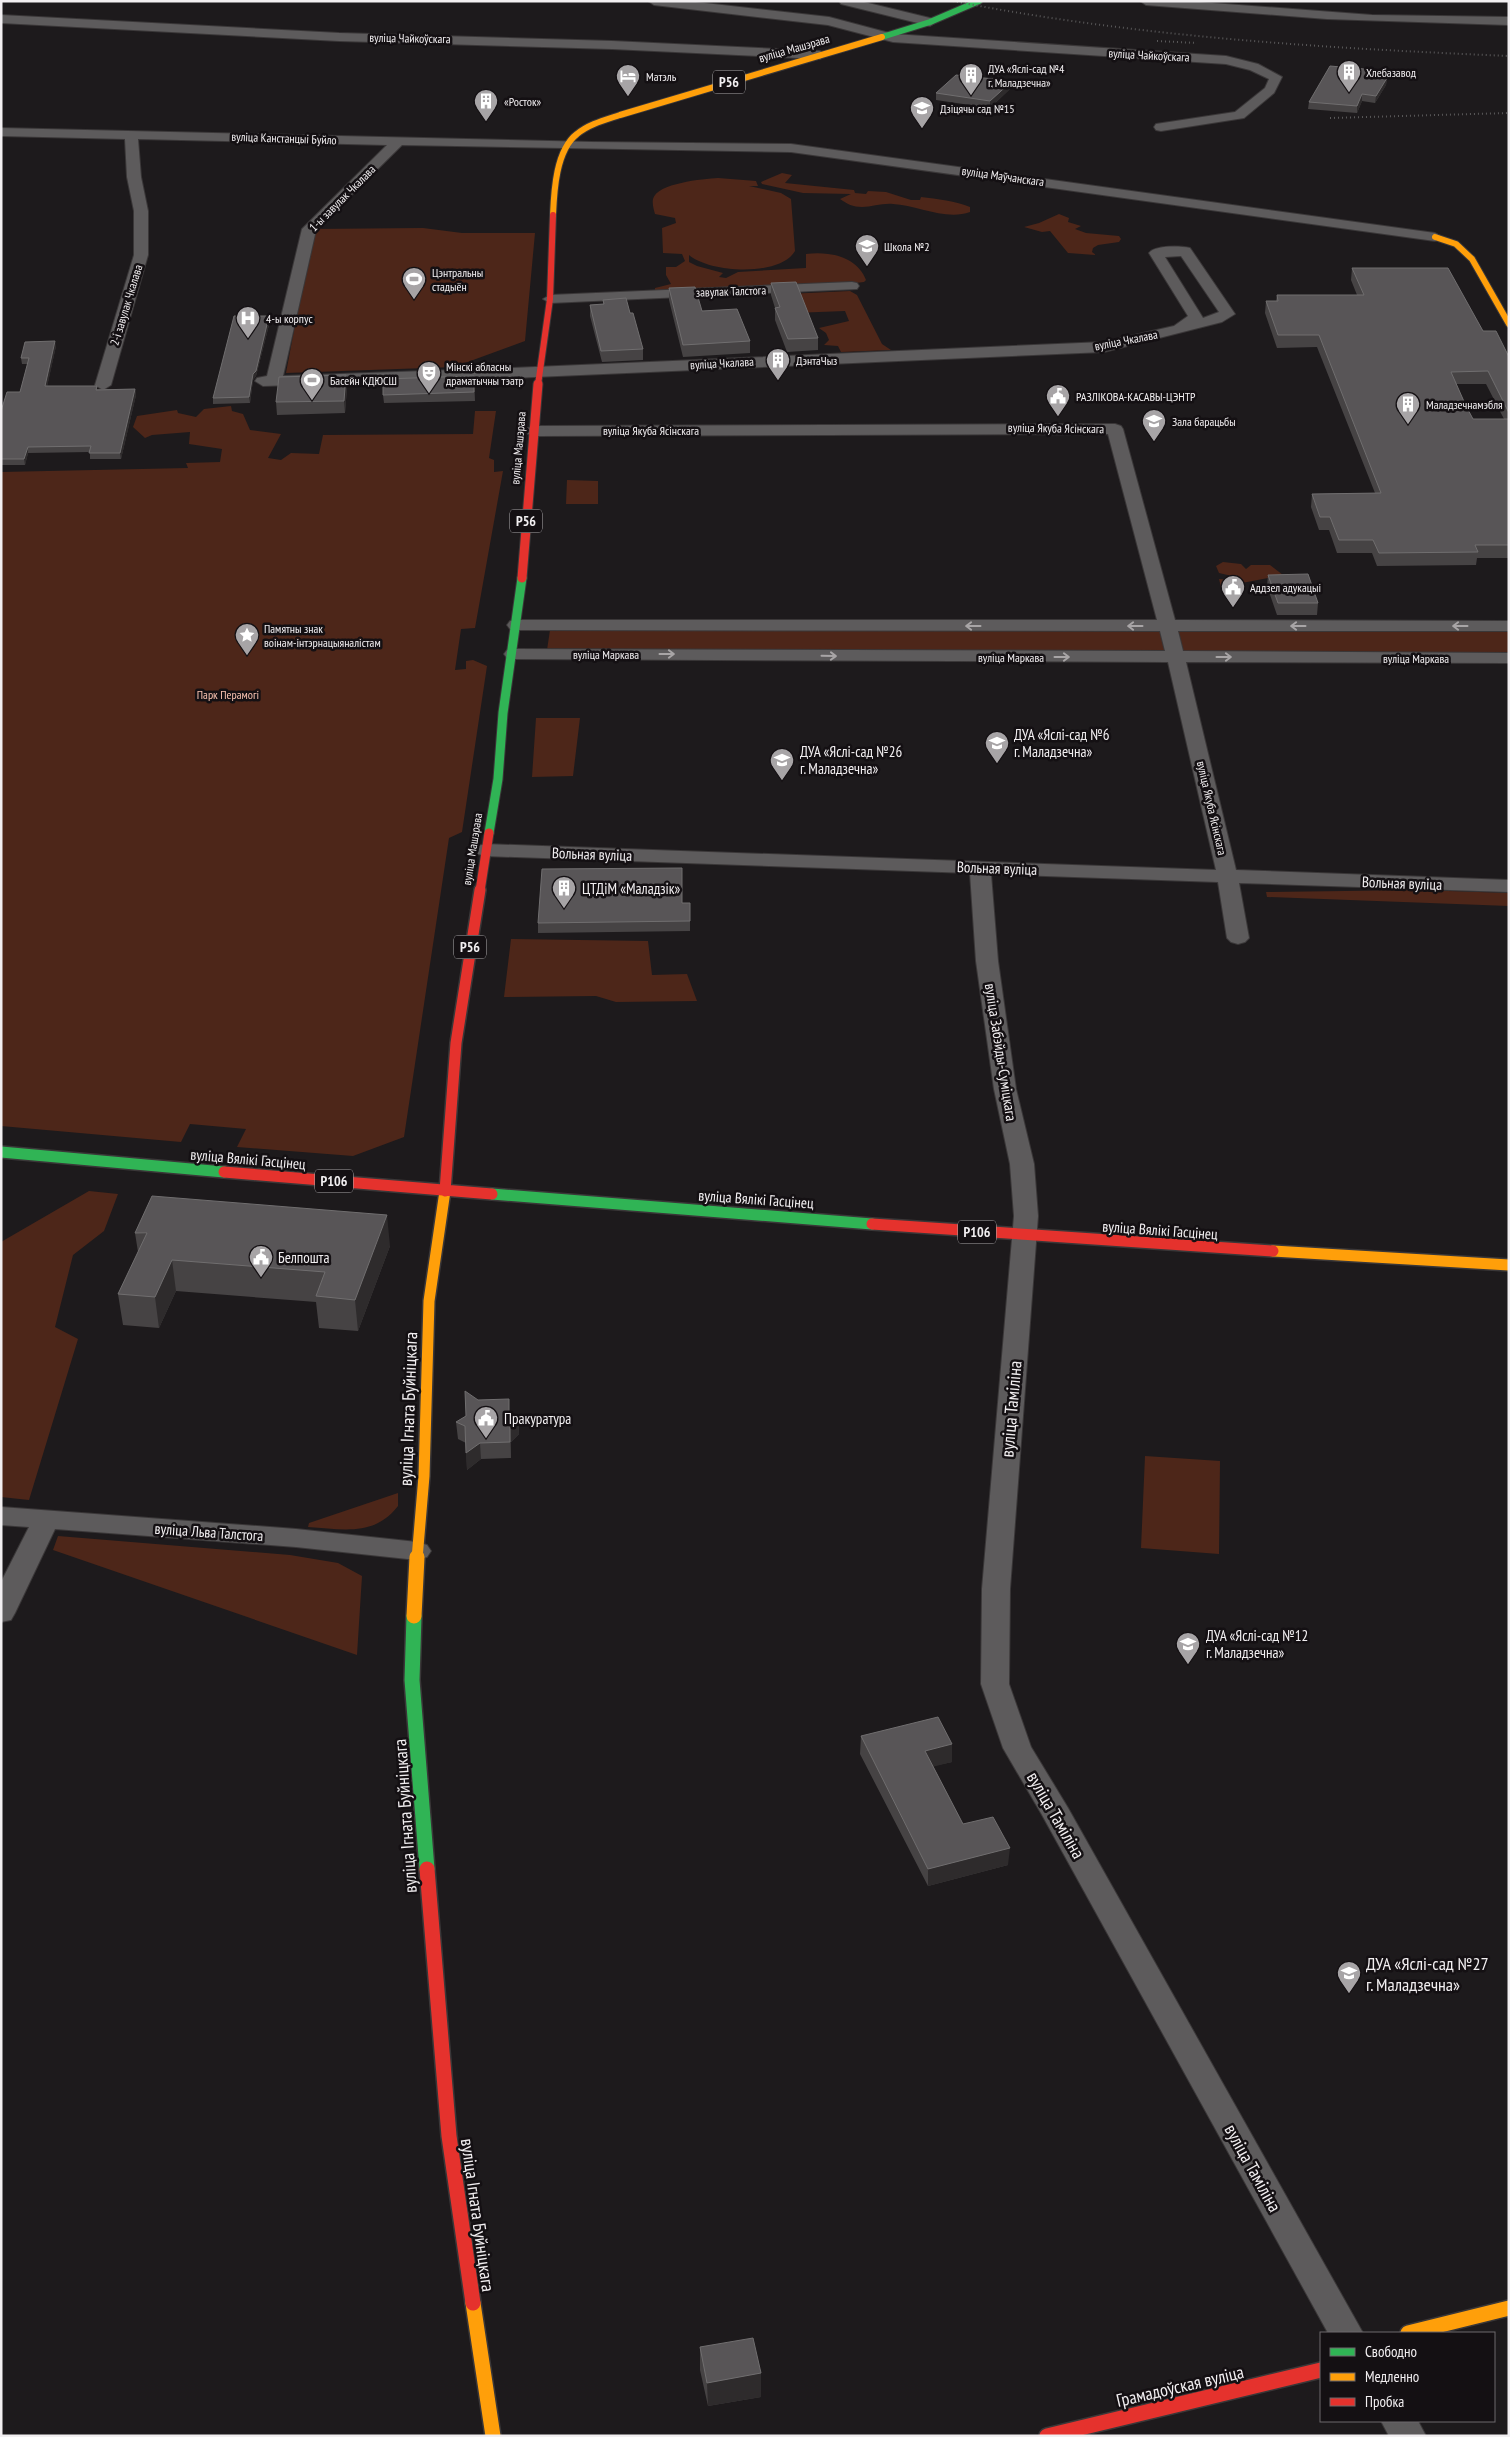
<svg xmlns="http://www.w3.org/2000/svg" width="1510" height="2437" font-family="'PT Sans Narrow',sans-serif">
	<rect width="100%" height="100%" fill="#1d1a1c"/>
	<path fill="#4d2619" d="M782 173 792 175 785 183 854 190 855 193 866 194 868 191 886 192 911 200H920L921 197C937 199 956 201 970 207V212C946 221 917 205 893 204 882 203 872 207 862 207 853 207 847 204 840 199L851 194 803 193 762 184 761 182Z
		M718 178 756 181 758 186H749L781 193 791 199 795 251C780 277 710 273 689 255V262L697 266 723 273 719 277 726 278 738 272 806 268V254C828 251 857 256 866 280L864 282 847 284 655 292V288L671 284 666 275V267H676L685 261 682 254 663 253 662 228 676 223 675 218 655 214C654 210 652 204 653 199 657 183 703 179 718 178Z
		M1059 214 1069 218 1068 222 1081 226 1075 229 1086 233 1119 236 1121 239 1119 242 1098 245 1093 248 1092 252 1096 255 1068 253 1050 231 1042 232 1024 227 1039 223Z
		M423 228 462 233H535L525 341 454 367 286 373 313 229Z
		M850 291 857 295 882 344 891 350 841 352 838 346 824 345 829 340 826 333 819 328 849 321 845 311 793 313 787 294Z
		M231 406 232 411 243 414 250 430 281 434 268 458 281 460 291 453 319 454 323 435 473 434 475 411H496L489 458 494 460V472L503 471 475 628 461 629 455 670 466 669V661L473 660 487 666 462 832 449 838 404 1137 353 1156 237 1147 246 1129 190 1124 181 1142 1 1126V472L188 468 186 463 220 462 222 449 189 444 190 432 152 435 145 438 133 427 137 416 177 410 178 413 196 417 204 409Z
		M567 480 598 481V504H566Z
		M1223 562 1241 564 1246 569 1251 565H1270L1283 575 1221 587 1219 579 1234 580 1236 577 1219 573 1216 566Z
		M550 630H1509V654L547 650Z
		M536 718H580L573 776 532 777Z
		M1419 890 1509 893V906L1267 897 1266 892Z
		M511 939 648 941 652 975 687 974 697 1001 616 1002 596 996 504 997Z
		M89 1191 118 1194 104 1231 73 1255 55 1327 78 1339 29 1500 1 1497V1242Z
		M1145 1456 1220 1461 1219 1554 1141 1548Z
		M398 1493V1506C374 1537 343 1529 308 1527L309 1523Z
		M58 1536 290 1555 338 1563 362 1576 357 1655 53 1550Z"/>
	<g fill="none" stroke-linecap="round" stroke-linejoin="round">
		<g stroke="#3a3738" stroke-width="2">
			<path id="street" d="M648 1H687L829 17 893 34 1226 56 1258 64 1282 77 1274 93 1244 118 1161 131 1156 130 1154 127 1156 124 1235 112 1265 88 1269 79 1250 70 1226 64 893 42 828 25 654 5Z
				M839 1H860L934 19 936 22 930 26 841 4Z
				M1140 1H1186L1372 15 1509 17V25L1327 19 1146 5Z
				M1 15 339 33 612 41 820 51 826 55 820 59 612 49 339 41 1 23Z
				M1 128 592 142 791 144 1435 233 1442 237 1435 241 791 152 402 145 316 230 283 376 512 368 1104 342 1174 326 1188 316 1149 253C1155 245 1180 246 1190 248L1235 314 1222 322 1104 352 512 378 263 386 255 381 257 378 267 376 302 229 387 145 138 139 141 177 148 211V255L111 385 103 390 95 385 134 255V211L127 177 125 139 1 136ZM1181 256 1219 312 1203 318 1165 257Z
				M852 282 857 283 859 286 857 289 550 303 543 299 550 295Z
				M1115 424 1121 426 1123 429 1175 620 1509 621V631H1178L1183 651 1509 653V663L1186 662 1236 870 1509 880V892L1239 883 1249 938 1245 942 1238 944 1231 942 1227 938 1218 882 991 874 998 961 1016 1089 1034 1164 1038 1216 1010 1589 1009 1684 1031 1747 1068 1808 1363 2333H1328L1041 1813 1003 1748 981 1684 982 1589 1014 1216 1010 1164 994 1089 976 961 970 873 485 856 478 854 475 850 478 846 485 844 1216 870 1168 662 513 659 507 658 504 654 507 650 513 649 1165 651 1160 631 516 630 510 629 507 625 510 621 516 620H1157L1108 434 534 436 528 434 526 431 528 428 534 426Z
				M1 1507 296 1529 417 1542 427 1545 431 1551 427 1557 417 1560 296 1547 55 1529 15 1613 11 1620 1 1622V1582L29 1527 1 1525Z
				M1381 2421H1418L1426 2436H1389Z"/>
		</g>
		<g stroke="#3a3738" stroke-width="8">
			<path id="fast-far3" d="M882 37 930 22 979 1"/>
		</g>
		<g stroke="#3a3738" stroke-width="11">
			<path id="fast-far2" d="M489 833 498 779 503 713 522 578"/>
		</g>
		<g stroke="#3a3738" stroke-width="14">
			<path id="fast-far1" d="M1 1152 224 1172
				M492 1194 872 1224"/>
		</g>
		<g stroke="#3a3738" stroke-width="18">
			<path id="fast" d="M414 1616 412 1680 427 1869"/>
		</g>
		<g stroke="#3a3738" stroke-width="8">
			<path id="slow-far2" d="M553 215C554 191 556 150 577 134 589 124 605 120 620 115L882 37
				M1435 237 1456 244 1472 259 1509 324"/>
		</g>
		<g stroke="#3a3738" stroke-width="14">
			<path id="slow-far1" d="M1273 1251 1509 1265
				M417 1559 424 1476 429 1301 445 1191"/>
		</g>
		<g stroke="#3a3738" stroke-width="18">
			<path id="slow" d="M414 1616 417 1557
				M473 2303 493 2436
				M1408 2333 1509 2308"/>
		</g>
		<g stroke="#3a3738" stroke-width="8">
			<path id="jam-far3" d="M538 385 550 299 553 215"/>
		</g>
		<g stroke="#3a3738" stroke-width="11">
			<path id="jam-far2" d="M522 578 538 384
				M480 891 489 833"/>
		</g>
		<g stroke="#3a3738" stroke-width="14">
			<path id="jam-far1" d="M224 1172 492 1194
				M445 1191 456 1043 480 890
				M872 1224 1273 1251"/>
		</g>
		<g stroke="#3a3738" stroke-width="18">
			<path id="jam" d="M427 1869 449 2136 473 2303
				M1047 2436 1321 2370"/>
		</g>
		<use href="#street" fill="#5d5b5c" fill-rule="evenodd"/>
		<use href="#fast-far3" stroke="#30b455" stroke-width="6"/>
		<use href="#fast-far2" stroke="#30b455" stroke-width="9"/>
		<use href="#fast-far1" stroke="#30b455" stroke-width="11"/>
		<use href="#fast" stroke="#30b455" stroke-width="15"/>
		<use href="#slow-far2" stroke="#ff9f0a" stroke-width="6"/>
		<use href="#slow-far1" stroke="#ff9f0a" stroke-width="11"/>
		<use href="#slow" stroke="#ff9f0a" stroke-width="15"/>
		<use href="#jam-far3" stroke="#e5322d" stroke-width="6"/>
		<use href="#jam-far2" stroke="#e5322d" stroke-width="9"/>
		<use href="#jam-far1" stroke="#e5322d" stroke-width="11"/>
		<use href="#jam" stroke="#e5322d" stroke-width="15"/>
		<path stroke="#595859" stroke-width="2" stroke-dasharray="1 3" stroke-linecap="butt" d="M953 1C1137 37 1322 48 1509 56
			M1157 41 1197 43
			M1330 118 1509 113"/>
	</g>
	<path fill="#464344" fill-rule="evenodd" d="M1376 76 1387 78 1386 85 1375 103 1362 101 1357 113 1308 109 1309 102Z
		M1011 88 990 108 936 100V93Z
		M1352 268 1483 331 1509 357V558H1477L1476 565 1377 566 1372 553H1337L1329 530H1319L1311 507 1312 494 1375 493 1317 347 1277 348 1265 313 1266 301H1276L1277 295H1357L1351 280ZM1456 384H1486L1504 419H1473L1466 406Z
		M771 283 818 338V350L787 352 775 320V308L771 295Z
		M669 288 702 311 750 341V353L683 357 669 300Z
		M603 300 630 313 643 349V360L602 362 590 316V305L603 304Z
		M270 321 256 376 253 380 250 403 213 404V398Z
		M56 346 47 386 98 389H135L136 395 121 459H90V452L28 453 25 465H1V411L20 392 28 364H22L21 358Z
		M474 376 475 401 384 403 383 395Z
		M347 388 345 413 277 415 276 402Z
		M1268 575 1318 603 1317 615H1277L1267 586Z
		M682 903H690V931L538 933V923Z
		M135 1233 390 1246 358 1331 319 1328 316 1302 176 1291 159 1328 123 1325 118 1294 138 1252Z
		M478 1400 509 1412 518 1418 519 1434 511 1442V1458L481 1459 467 1470 466 1443 458 1439 456 1422 466 1416Z
		M861 1736 952 1762 933 1766 963 1824 1008 1865 928 1886 860 1754Z
		M700 2347 761 2373V2397L708 2406 700 2370Z"/>
	<path fill="#2e2b2c" d="M1387 78 1386 85 1375 103 1376 96Z
		M1012 81 1011 88 990 108V101Z
		M1362 94V101L1357 113V106Z
		M269 316 270 321 256 376 253 380 250 403 249 397 253 374Z
		M55 341 56 346 46 392 45 386Z
		M346 375 347 388 345 413 344 401Z
		M135 389 136 395 121 459 120 453Z
		M28 447V453L25 465 24 459Z
		M387 1215 390 1246 358 1331 355 1300Z
		M172 1260 176 1291 159 1328 155 1297Z
		M518 1418 519 1434 511 1442V1458L510 1426Z
		M480 1443 481 1459 467 1470 466 1453Z
		M952 1744V1762L924 1769 925 1751Z
		M1010 1848 1008 1865 928 1886V1869Z
		M761 2373V2397L708 2406 707 2383Z"/>
	<path fill="#585557" stroke="#706e6f" d="M1330 66 1376 70 1373 76 1387 78 1376 96 1362 94 1357 106 1309 102Z
		M956 75 1012 81 990 101 936 93Z
		M1352 268H1448L1483 331H1496L1509 357V413L1488 371 1451 372 1466 406 1473 419H1509V545H1475L1478 552 1379 553 1373 540H1339L1330 517H1320L1312 494 1381 493 1319 335H1278L1266 301H1278L1277 295H1364Z
		M796 282 818 338 788 339 775 308 780 307 771 283Z
		M695 287 702 311 737 309 750 341 683 345 669 288Z
		M626 298 630 313H633L643 349 601 351 590 305 604 304 603 300Z
		M234 316H269L256 371 253 374 249 397 213 398Z
		M55 341 45 386H97L96 390 135 389 120 453H89L91 446 28 447 24 459H1V411L7 392H20L29 358H21L25 342Z
		M346 375 344 401 276 402 279 377Z
		M474 376V392L383 395V379Z
		M1308 574 1318 603H1278L1268 575Z
		M682 868V903H690V921L538 923 542 869Z
		M152 1196 387 1215 355 1300 316 1296 325 1272 172 1260 155 1297 118 1294 147 1233H135Z
		M465 1391 478 1400 509 1399V1412L518 1418 510 1426V1442L480 1443 466 1453 465 1426 456 1422 466 1416Z
		M938 1717 952 1744 925 1751 963 1824 993 1817 1010 1848 928 1869 861 1736Z
		M753 2338 761 2373 707 2383 700 2347Z"/>
	<defs><path id="oneway-shaft" d="M-6 0H5M1.5-3L5.5 0L1.5 3" fill="none" stroke-width="1.6" stroke-linecap="round" stroke-linejoin="round" transform="scale(1.25)"/></defs>
	<g stroke="#a8a5a6">
		<use href="#oneway-shaft" transform="translate(973 626) rotate(-180)"/>
		<use href="#oneway-shaft" transform="translate(1135 626) rotate(-180)"/>
		<use href="#oneway-shaft" transform="translate(1298 626) rotate(180)"/>
		<use href="#oneway-shaft" transform="translate(1460 626) rotate(-180)"/>
		<use href="#oneway-shaft" transform="translate(667 654)"/>
		<use href="#oneway-shaft" transform="translate(829 656) rotate(1)"/>
		<use href="#oneway-shaft" transform="translate(1062 657)"/>
		<use href="#oneway-shaft" transform="translate(1224 657)"/>
	</g>
	<defs>
		<g id="building-pin" transform="scale(1.25)"><path d="M0 17L-7.5 6A9.5 9.5 0 1 1 7.5 6Z" fill="#a7a4a6" stroke="#141013"/><path d="M-4-6H4V6H1V3H-1V6H-4ZM-2.5-4.3h1.7v1.8h-1.7ZM.8-4.3h1.7v1.8H.8ZM-2.5-1h1.7V.8h-1.7ZM.8-1h1.7V.8H.8Z" fill="#fff"/></g>
		<g id="hotel-pin" transform="scale(1.25)"><path d="M0 17L-7.5 6A9.5 9.5 0 1 1 7.5 6Z" fill="#a7a4a6" stroke="#141013"/><path d="M-6-4.5h1.5V1H6V5H4.5V3h-9V5H-6ZM-4 0a1.8 1.8 0 1 1 3.6 0ZM.5 0V-2.5h3Q6-2.5 6 0Z" fill="#fff"/></g>
		<g id="school-pin" transform="scale(1.25)"><path d="M0 17L-7.5 6A9.5 9.5 0 1 1 7.5 6Z" fill="#a7a4a6" stroke="#141013"/><path d="M0-5L7-2L0 1L-7-2ZM-4 1L0 2.5L4 1V4Q0 6-4 4Z" fill="#fff"/></g>
		<g id="stadium-pin" transform="scale(1.25)"><path d="M0 17L-7.5 6A9.5 9.5 0 1 1 7.5 6Z" fill="#a7a4a6" stroke="#141013"/><path d="M0-5a6.5 5 0 1 0 0 10a6.5 5 0 1 0 0-10ZM-3.5-1.8h7v3.6h-7Z" fill="#fff"/></g>
		<g id="hospital-pin" transform="scale(1.25)"><path d="M0 17L-7.5 6A9.5 9.5 0 1 1 7.5 6Z" fill="#a7a4a6" stroke="#141013"/><path d="M-5-5h3v3.5h4V-5h3V5h-3V1.5h-4V5h-3Z" fill="#fff"/></g>
		<g id="theatre-pin" transform="scale(1.25)"><path d="M0 17L-7.5 6A9.5 9.5 0 1 1 7.5 6Z" fill="#a7a4a6" stroke="#141013"/><path d="M-5-5.5Q0-4 5-5.5V0Q5 5 0 6Q-5 5-5 0ZM-3.3-2.5H-1v1.5H-3.3ZM1-2.5H3.3v1.5H1ZM-2.8 1Q0 5.5 2.8 1Z" fill="#fff"/></g>
		<g id="civic-pin" transform="scale(1.25)"><path d="M0 17L-7.5 6A9.5 9.5 0 1 1 7.5 6Z" fill="#a7a4a6" stroke="#141013"/><path d="M-.6-6.5H3V-4.5H.6V-3L4-1V1h2V6H-6V1h2V-1L-.6-3ZM-1.2 2.5V6h2.4V2.5Z" fill="#fff"/></g>
		<g id="sight-pin" transform="scale(1.25)"><path d="M0 17L-7.5 6A9.5 9.5 0 1 1 7.5 6Z" fill="#a7a4a6" stroke="#141013"/><path d="M0-6L1.8-2.2L6-1.7L2.9 1.2L3.7 5.4L0 3.3L-3.7 5.4L-2.9 1.2L-6-1.7L-1.8-2.2Z" fill="#fff"/></g>
	</defs>
	<g fill-rule="evenodd">
		<use href="#building-pin" x="1349" y="72"/>
		<use href="#building-pin" x="971" y="75"/>
		<use href="#hotel-pin" x="628" y="76"/>
		<use href="#building-pin" x="486" y="101"/>
		<use href="#school-pin" x="922" y="108"/>
		<use href="#school-pin" x="867" y="246"/>
		<use href="#stadium-pin" x="414" y="279"/>
		<use href="#hospital-pin" x="248" y="318"/>
		<use href="#building-pin" x="778" y="360"/>
		<use href="#theatre-pin" x="429" y="373"/>
		<use href="#stadium-pin" x="312" y="380"/>
		<use href="#civic-pin" x="1058" y="396"/>
		<use href="#building-pin" x="1408" y="404"/>
		<use href="#school-pin" x="1154" y="421"/>
		<use href="#civic-pin" x="1233" y="587"/>
		<use href="#sight-pin" x="247" y="635"/>
		<use href="#school-pin" x="997" y="743"/>
		<use href="#school-pin" x="782" y="760"/>
		<use href="#building-pin" x="564" y="888"/>
		<use href="#civic-pin" x="261" y="1257"/>
		<use href="#civic-pin" x="486" y="1418"/>
		<use href="#school-pin" x="1188" y="1644"/>
		<use href="#school-pin" x="1349" y="1973"/>
	</g>
	<g text-anchor="middle" dominant-baseline="central" stroke-width="5" stroke-linejoin="round" paint-order="stroke">
		<g font-size="12" fill="#f2eff1" stroke="#141013">
			<text transform="translate(410 38) rotate(1)">вуліца Чайкоўскага</text>
			<text transform="translate(794 48) rotate(-16)">вуліца Машэрава</text>
			<text transform="translate(1149 55) rotate(3)">вуліца Чайкоўскага</text>
			<text transform="translate(284 138) rotate(2)">вуліца Канстанцыі Буйло</text>
			<text transform="translate(1003 176) rotate(8)">вуліца Маўчанскага</text>
			<text transform="translate(342 198) rotate(-45)">1-ы завулак Чкалава</text>
			<text transform="translate(731 291) rotate(-2)">завулак Талстога</text>
			<text transform="translate(126 305) rotate(-73)">2-і завулак Чкалава</text>
			<text transform="translate(1126 340) rotate(-11)">вуліца Чкалава</text>
			<text transform="translate(722 363) rotate(-3)">вуліца Чкалава</text>
			<text transform="translate(1056 428) rotate(1)">вуліца Якуба Ясінскага</text>
			<text x="651" y="430">вуліца Якуба Ясінскага</text>
			<text transform="translate(518 448) rotate(-85)">вуліца Машэрава</text>
			<text x="606" y="654">вуліца Маркава</text>
			<text x="1011" y="657">вуліца Маркава</text>
			<text x="1416" y="658">вуліца Маркава</text>
			<text transform="translate(1212 808) rotate(77)">вуліца Якуба Ясінскага</text>
			<text transform="translate(472 849) rotate(-81)">вуліца Машэрава</text>
		</g>
		<g font-size="12" fill="#f2eff1" stroke="#141013" text-anchor="start">
			<text x="988" y="68">ДУА «Яслі-сад №4<tspan x="988" dy="14">г. Маладзечна»</tspan></text>
			<text x="1366" y="72">Хлебазавод</text>
			<text x="646" y="76">Матэль</text>
			<text x="504" y="101">«Росток»</text>
			<text x="940" y="108">Дзіцячы сад №15</text>
			<text x="884" y="246">Школа №2</text>
			<text x="432" y="272">Цэнтральны<tspan x="432" dy="14">стадыён</tspan></text>
			<text x="266" y="318">4-ы корпус</text>
			<text x="796" y="360">ДэнтаЧыз</text>
			<text x="446" y="366">Мінскі абласны<tspan x="446" dy="14">драматычны тэатр</tspan></text>
			<text x="330" y="380">Басейн КДЮСШ</text>
			<text x="1076" y="396">РАЗЛІКОВА-КАСАВЫ-ЦЭНТР</text>
			<text x="1426" y="404">Маладзечнамэбля</text>
			<text x="1172" y="421">Зала барацьбы</text>
			<text x="1250" y="587">Аддзел адукацыі</text>
			<text x="264" y="628">Памятны знак<tspan x="264" dy="14">воінам-інтэрнацыяналістам</tspan></text>
		</g>
		<g font-size="12" fill="#fac3b1" stroke="#141013">
			<text x="228" y="694">Парк Перамогі</text>
		</g>
		<g fill="#141013" stroke="#afacae" stroke-width="1">
			<rect x="713" y="70.5" width="32" height="23" rx="4"/>
			<rect x="510" y="509.5" width="32" height="23" rx="4"/>
			<rect x="454" y="935.5" width="32" height="23" rx="4"/>
			<rect x="315" y="1169.5" width="38" height="23" rx="4"/>
			<rect x="958" y="1220.5" width="38" height="23" rx="4"/>
		</g>
		<g font-size="14" font-weight="bold" fill="#f2eff1">
			<text x="729" y="82">Р56</text>
			<text x="526" y="521">Р56</text>
			<text x="470" y="947">Р56</text>
			<text x="334" y="1181">Р106</text>
			<text x="977" y="1232">Р106</text>
		</g>
		<g font-size="15" fill="#f2eff1" stroke="#141013" text-anchor="start">
			<text x="1014" y="734">ДУА «Яслі-сад №6<tspan x="1014" dy="17">г. Маладзечна»</tspan></text>
			<text x="800" y="751">ДУА «Яслі-сад №26<tspan x="800" dy="17">г. Маладзечна»</tspan></text>
			<text x="582" y="888">ЦТДіМ «Маладзік»</text>
			<text x="278" y="1257">Белпошта</text>
			<text x="504" y="1418">Пракуратура</text>
			<text x="1206" y="1635">ДУА «Яслі-сад №12<tspan x="1206" dy="17">г. Маладзечна»</tspan></text>
		</g>
		<g font-size="15" fill="#f2eff1" stroke="#141013">
			<text transform="translate(592 854) rotate(2)">Вольная вуліца</text>
			<text transform="translate(997 868) rotate(2)">Вольная вуліца</text>
			<text transform="translate(1402 883) rotate(2)">Вольная вуліца</text>
			<text transform="translate(1001 1052) rotate(81)">вуліца Забэйды-Суміцкага</text>
			<text transform="translate(248 1159) rotate(5)">вуліца Вялікі Гасцінец</text>
			<text transform="translate(756 1199) rotate(4)">вуліца Вялікі Гасцінец</text>
			<text transform="translate(1160 1230) rotate(4)">вуліца Вялікі Гасцінец</text>
			<text transform="translate(209 1532) rotate(4)">вуліца Льва Талстога</text>
		</g>
		<g font-size="18" fill="#f2eff1" stroke="#141013">
			<text transform="translate(408 1409) rotate(-88)">вуліца Ігната Буйніцкага</text>
			<text transform="translate(1011 1409) rotate(-85)">вуліца Таміліна</text>
			<text transform="translate(1056 1815) rotate(60)">вуліца Таміліна</text>
			<text transform="translate(405 1816) rotate(-94)">вуліца Ігната Буйніцкага</text>
			<text transform="translate(1253 2168) rotate(61)">вуліца Таміліна</text>
			<text transform="translate(478 2215) rotate(82)">вуліца Ігната Буйніцкага</text>
			<text transform="translate(1180 2386) rotate(-13)">Грамадоўская вуліца</text>
		</g>
		<g font-size="18" fill="#f2eff1" stroke="#141013" text-anchor="start">
			<text x="1366" y="1963">ДУА «Яслі-сад №27<tspan x="1366" dy="21">г. Маладзечна»</tspan></text>
		</g>
	</g>
	<rect width="1510" height="2437" fill="none" stroke="#f2eff1" stroke-width="5"/>
	<rect x="1320" y="2332" width="175" height="90" fill="#141013" stroke="#6d696c"/>
	<rect x="1330" y="2348" width="25" height="8" fill="#30b455" stroke="#6d696c"/>
	<text x="1365" y="2357" font-size="15" fill="#f2eff1">Свободно</text>
	<rect x="1330" y="2373" width="25" height="8" fill="#ff9f0a" stroke="#6d696c"/>
	<text x="1365" y="2382" font-size="15" fill="#f2eff1">Медленно</text>
	<rect x="1330" y="2398" width="25" height="8" fill="#e5322d" stroke="#6d696c"/>
	<text x="1365" y="2407" font-size="15" fill="#f2eff1">Пробка</text>
</svg>
